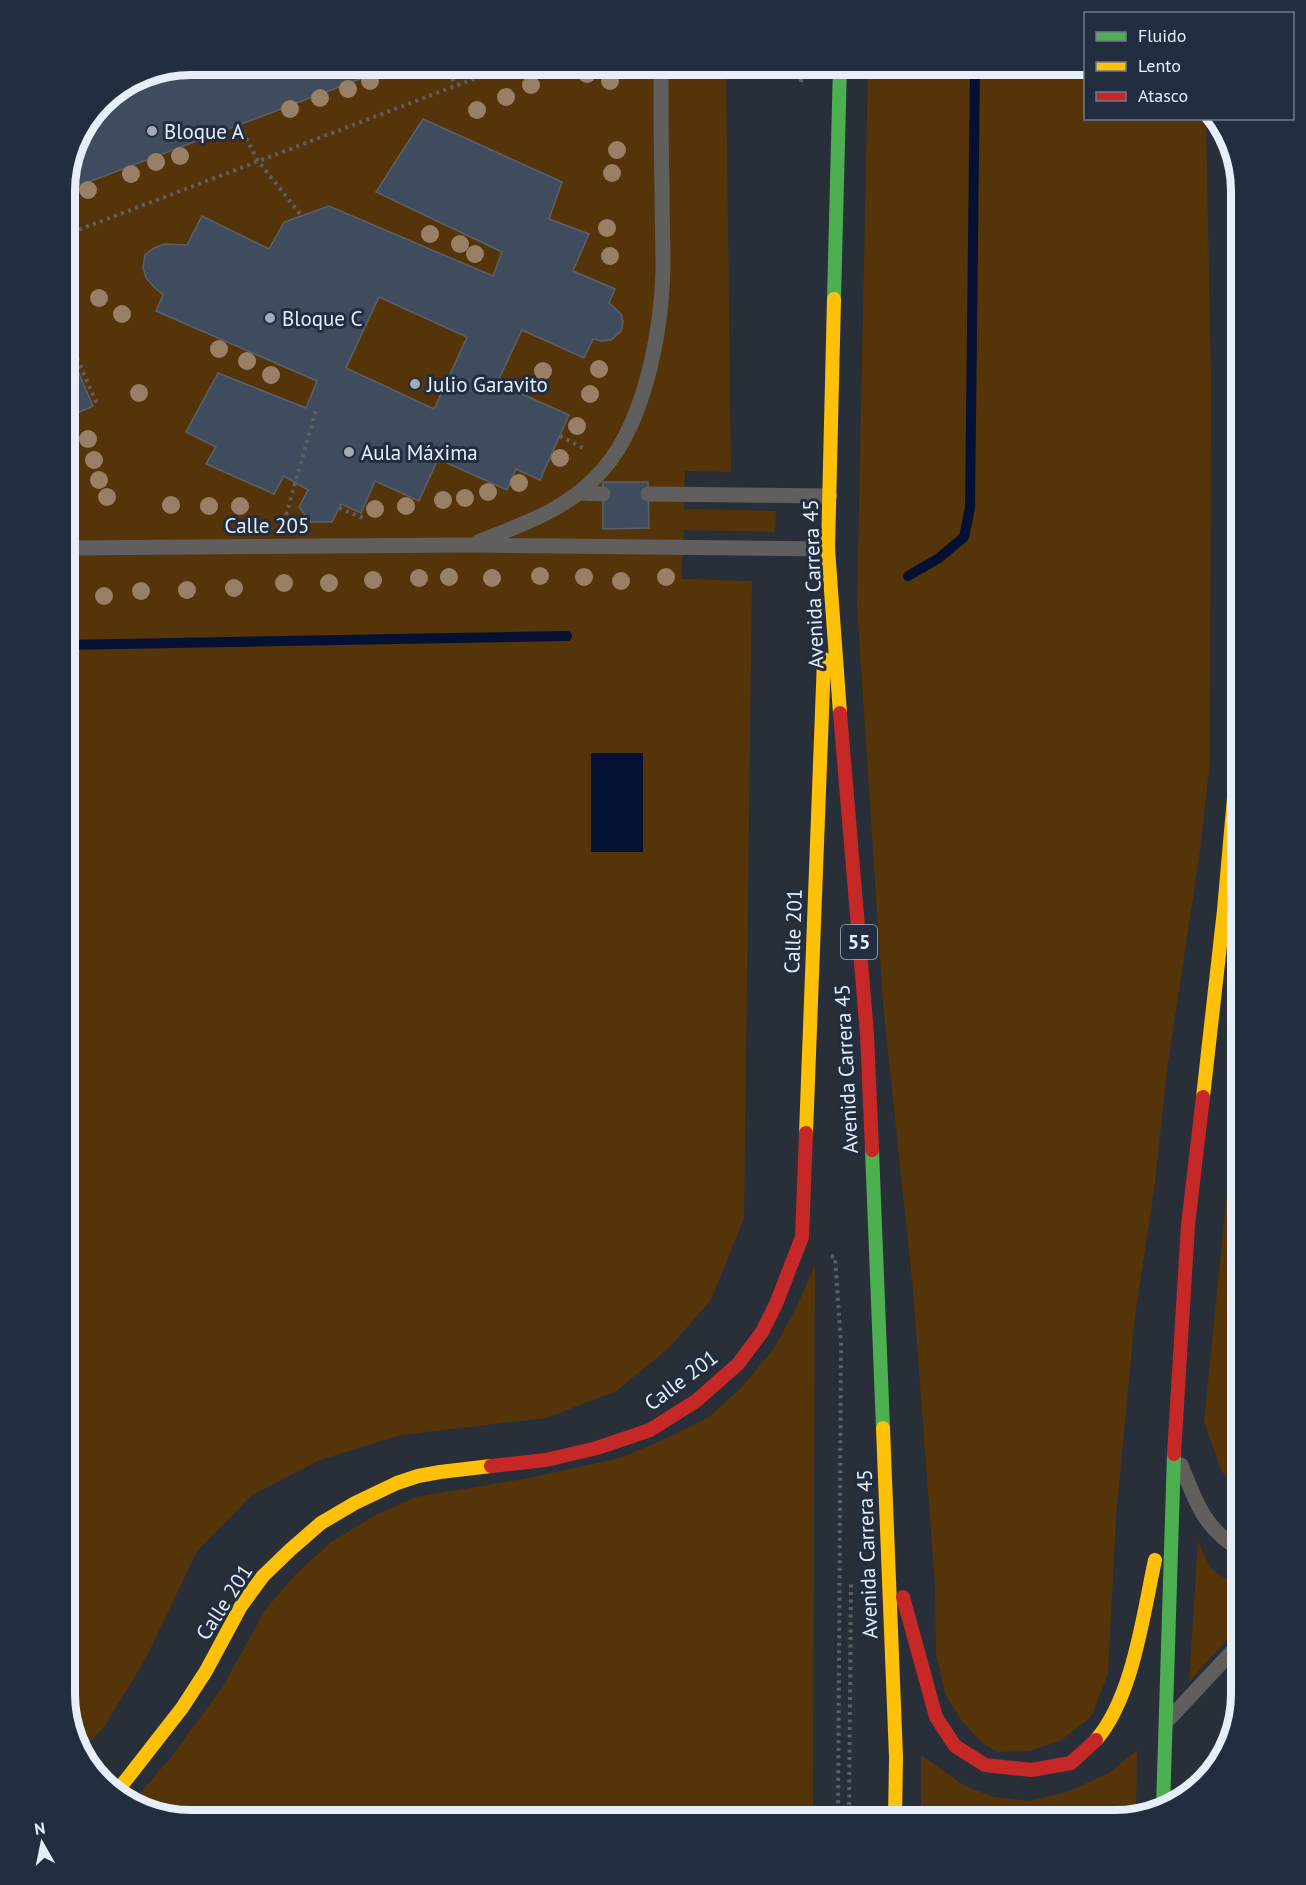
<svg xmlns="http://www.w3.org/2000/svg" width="1306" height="1885" font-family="'PT Sans',sans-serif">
	<rect width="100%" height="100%" fill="#282f39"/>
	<path fill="#543408" d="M191 65H726L731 472 685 471 684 509 776 511 775 532 684 530 681 579 752 581 744 1218 711 1300 669 1348 616 1391 547 1418 401 1435 320 1460 252 1495 197 1551 146 1658 104 1727 80 1753 65 1694V183L74 142 102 101 143 74Z
		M868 65H1085L1086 118 1206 119 1211 380 1210 760 1200 851 1168 1063 1154 1191 1135 1316 1116 1518 1108 1674 1091 1717 1060 1741 1029 1751 998 1752 981 1742 961 1720 945 1694 936 1653 935 1585 913 1290 883 1004 857 605Z
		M1241 1052V1492L1222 1472 1204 1422Z
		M815 1265 813 1820H183L132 1803 171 1757 222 1688 265 1610 295 1575 331 1542 372 1517 415 1497 523 1479 620 1458 665 1439 709 1417 742 1387 774 1348 796 1308Z
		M1198 1541C1209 1566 1212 1578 1241 1582V1624L1189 1682Z
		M1234 1723 1224 1758 1209 1773 1219 1743Z
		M1137 1750 1136 1815 1116 1820H921V1755L965 1786 994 1797 1030 1801 1069 1791 1109 1773Z"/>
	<path fill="#041132" d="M591 753H643V852H591Z"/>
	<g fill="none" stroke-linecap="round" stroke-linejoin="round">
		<path stroke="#041132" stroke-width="10" d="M908 576 939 558 964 537 970 508 975 65
			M65 645 567 636"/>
	</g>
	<path fill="#3f4c5d" stroke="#5b6069" stroke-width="1.5" fill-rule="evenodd" d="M191 64 397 65 65 191V183L74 142 102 101 143 74Z
		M423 119 562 182 549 219 589 234 573 271 615 289 609 303 621 314 623 322 621 331 611 340 602 341 593 339 584 358 522 330 497 383 569 415 540 480 516 469 507 490 438 459 419 501 375 481 361 513 341 504 332 522H311L299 507 308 490 284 476 274 494 206 464 216 447 186 432 218 373 306 408 317 381 156 311 163 295 154 287 146 278 143 268 145 255 154 248 165 244 187 245 202 216 269 249 284 222 329 206 493 276 502 252 376 192ZM379 297 467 337 434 409 346 368Z
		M65 341 93 406 65 418Z
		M603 482H648L649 528 603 529Z"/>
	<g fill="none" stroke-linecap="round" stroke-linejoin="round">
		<path stroke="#5f5f62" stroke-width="4" stroke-dasharray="3 4.5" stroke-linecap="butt" d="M446 65 455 85
			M801 82 802 65
			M239 125 258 161 301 215
			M65 235 510 65
			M65 331 97 404
			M560 436 583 448
			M339 508 363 518
			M284 522 316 410
			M831 1256 835 1257 841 1344 838 1820
			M849 1820 851 1581"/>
		<path stroke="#605f5e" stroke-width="15" d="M579 493 603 494
			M648 494 830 496
			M478 542C520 525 564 511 596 477 644 430 661 335 663 269 663 242 662 215 662 187 661 146 661 106 661 65
			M65 548 471 545 828 549
			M1181 1465C1196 1502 1204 1529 1241 1550
			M1169 1719 1241 1642"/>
		<path stroke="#4caf50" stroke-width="14" d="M1235 167 1241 630
			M834 299 840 65
			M872 1150 883 1428
			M1163 1808 1174 1454"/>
		<path stroke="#ffc107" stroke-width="14" d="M834 299 828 549 840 713
			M1203 1097 1224 910 1241 719
			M806 1133 824 659
			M883 1428 896 1757 895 1820
			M1096 1740C1133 1697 1143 1615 1155 1560
			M115 1794 182 1708 206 1671 241 1606 263 1576 290 1550 321 1523 355 1503 397 1483 418 1476 440 1472 491 1466"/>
		<path stroke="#c62828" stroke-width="14" d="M840 713 867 1034 872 1150
			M1174 1454 1188 1225 1203 1097
			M491 1466 546 1460 597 1448 650 1430 696 1401 738 1364 762 1332 776 1304 802 1237 806 1133
			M903 1597 936 1717 955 1746 985 1765 1031 1770 1071 1763 1096 1740"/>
	</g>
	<g fill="#997f66">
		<circle cx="587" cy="74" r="9"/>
		<circle cx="370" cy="81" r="9"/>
		<circle cx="610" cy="81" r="9"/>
		<circle cx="531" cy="85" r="9"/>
		<circle cx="348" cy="89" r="9"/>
		<circle cx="506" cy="97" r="9"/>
		<circle cx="320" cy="98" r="9"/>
		<circle cx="290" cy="109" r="9"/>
		<circle cx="477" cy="110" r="9"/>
		<circle cx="617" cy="150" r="9"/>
		<circle cx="180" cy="156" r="9"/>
		<circle cx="156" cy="162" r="9"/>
		<circle cx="612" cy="173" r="9"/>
		<circle cx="131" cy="174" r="9"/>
		<circle cx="88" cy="190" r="9"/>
		<circle cx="607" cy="228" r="9"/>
		<circle cx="430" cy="234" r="9"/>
		<circle cx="460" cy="244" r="9"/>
		<circle cx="475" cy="254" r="9"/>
		<circle cx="610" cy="256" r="9"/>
		<circle cx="99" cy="298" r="9"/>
		<circle cx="122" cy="314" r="9"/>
		<circle cx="219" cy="349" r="9"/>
		<circle cx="247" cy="361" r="9"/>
		<circle cx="599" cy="369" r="9"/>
		<circle cx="543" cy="371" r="9"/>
		<circle cx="271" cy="375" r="9"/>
		<circle cx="139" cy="393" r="9"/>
		<circle cx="590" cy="394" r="9"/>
		<circle cx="577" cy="426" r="9"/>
		<circle cx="88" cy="439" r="9"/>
		<circle cx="560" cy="458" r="9"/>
		<circle cx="94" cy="460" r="9"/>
		<circle cx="99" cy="480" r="9"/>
		<circle cx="519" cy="483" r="9"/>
		<circle cx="488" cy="492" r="9"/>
		<circle cx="107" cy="497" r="9"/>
		<circle cx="465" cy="498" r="9"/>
		<circle cx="443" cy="500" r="9"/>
		<circle cx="171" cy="505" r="9"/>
		<circle cx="209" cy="506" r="9"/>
		<circle cx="240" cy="506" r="9"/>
		<circle cx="406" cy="506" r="9"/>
		<circle cx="375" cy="509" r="9"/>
		<circle cx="540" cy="576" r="9"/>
		<circle cx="449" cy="577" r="9"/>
		<circle cx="584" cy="577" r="9"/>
		<circle cx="666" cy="577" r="9"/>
		<circle cx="419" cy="578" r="9"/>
		<circle cx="492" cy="578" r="9"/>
		<circle cx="373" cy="580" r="9"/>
		<circle cx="621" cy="581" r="9"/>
		<circle cx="284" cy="583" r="9"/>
		<circle cx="329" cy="583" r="9"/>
		<circle cx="234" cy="588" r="9"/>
		<circle cx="187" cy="590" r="9"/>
		<circle cx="141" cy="591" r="9"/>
		<circle cx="104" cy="596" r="9"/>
	</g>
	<g fill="#a3abb6" stroke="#222e3f" stroke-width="2">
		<circle cx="152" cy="131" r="6"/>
		<circle cx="270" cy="318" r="6"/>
		<circle cx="415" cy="384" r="6"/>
		<circle cx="349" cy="452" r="6"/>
	</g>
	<g text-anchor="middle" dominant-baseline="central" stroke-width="6" stroke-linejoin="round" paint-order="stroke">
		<rect fill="#222e3f" stroke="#aab4c1" stroke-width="1.5" x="841" y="925" width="36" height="34" rx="4.5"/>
		<g font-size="20" font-weight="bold" fill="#e5eef9">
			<text x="859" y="942">55</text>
		</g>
		<g font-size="21" fill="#e5eef9" stroke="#222e3f" text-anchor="start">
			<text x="164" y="131">Bloque A</text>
			<text x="282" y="318">Bloque C</text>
			<text x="427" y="384">Julio Garavito</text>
			<text x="361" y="452">Aula Máxima</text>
		</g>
		<g font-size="21" fill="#e5eef9" stroke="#222e3f">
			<text x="267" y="525">Calle 205</text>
			<text transform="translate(813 584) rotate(-92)">Avenida Carrera 45</text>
			<text transform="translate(793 931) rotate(-88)">Calle 201</text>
			<text transform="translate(846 1069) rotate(-93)">Avenida Carrera 45</text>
			<text transform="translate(681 1380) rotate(-37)">Calle 201</text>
			<text transform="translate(867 1554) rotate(-92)">Avenida Carrera 45</text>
			<text transform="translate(224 1602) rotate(-57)">Calle 201</text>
		</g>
	</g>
	<path d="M0 0H1306V1885H0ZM191 75H1115A116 116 0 0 1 1231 191V1694A116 116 0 0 1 1115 1810H191A116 116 0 0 1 75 1694V191A116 116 0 0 1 191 75Z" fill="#222e3f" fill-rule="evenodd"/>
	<path fill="none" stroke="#e5eef9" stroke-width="8" d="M191 75H1115A116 116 0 0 1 1231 191V1694A116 116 0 0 1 1115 1810H191A116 116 0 0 1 75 1694V191A116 116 0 0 1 191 75Z"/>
	<rect x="1084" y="12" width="210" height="108" fill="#222e3f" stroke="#707b89" stroke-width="1.5"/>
	<rect x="1096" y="32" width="30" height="9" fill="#4caf50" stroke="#707b89" stroke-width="1.5"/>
	<text x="1138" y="42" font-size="18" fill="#e5eef9">Fluido</text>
	<rect x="1096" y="62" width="30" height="9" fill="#ffc107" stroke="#707b89" stroke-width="1.5"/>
	<text x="1138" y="72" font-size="18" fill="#e5eef9">Lento</text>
	<rect x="1096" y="92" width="30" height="9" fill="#c62828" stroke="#707b89" stroke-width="1.5"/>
	<text x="1138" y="102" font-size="18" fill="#e5eef9">Atasco</text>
	<g transform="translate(42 1843) rotate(351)" stroke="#222e3f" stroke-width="4.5" paint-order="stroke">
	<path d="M0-4.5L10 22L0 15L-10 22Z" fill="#e5eef9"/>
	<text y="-9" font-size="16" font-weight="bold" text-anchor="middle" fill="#e5eef9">N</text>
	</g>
</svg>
